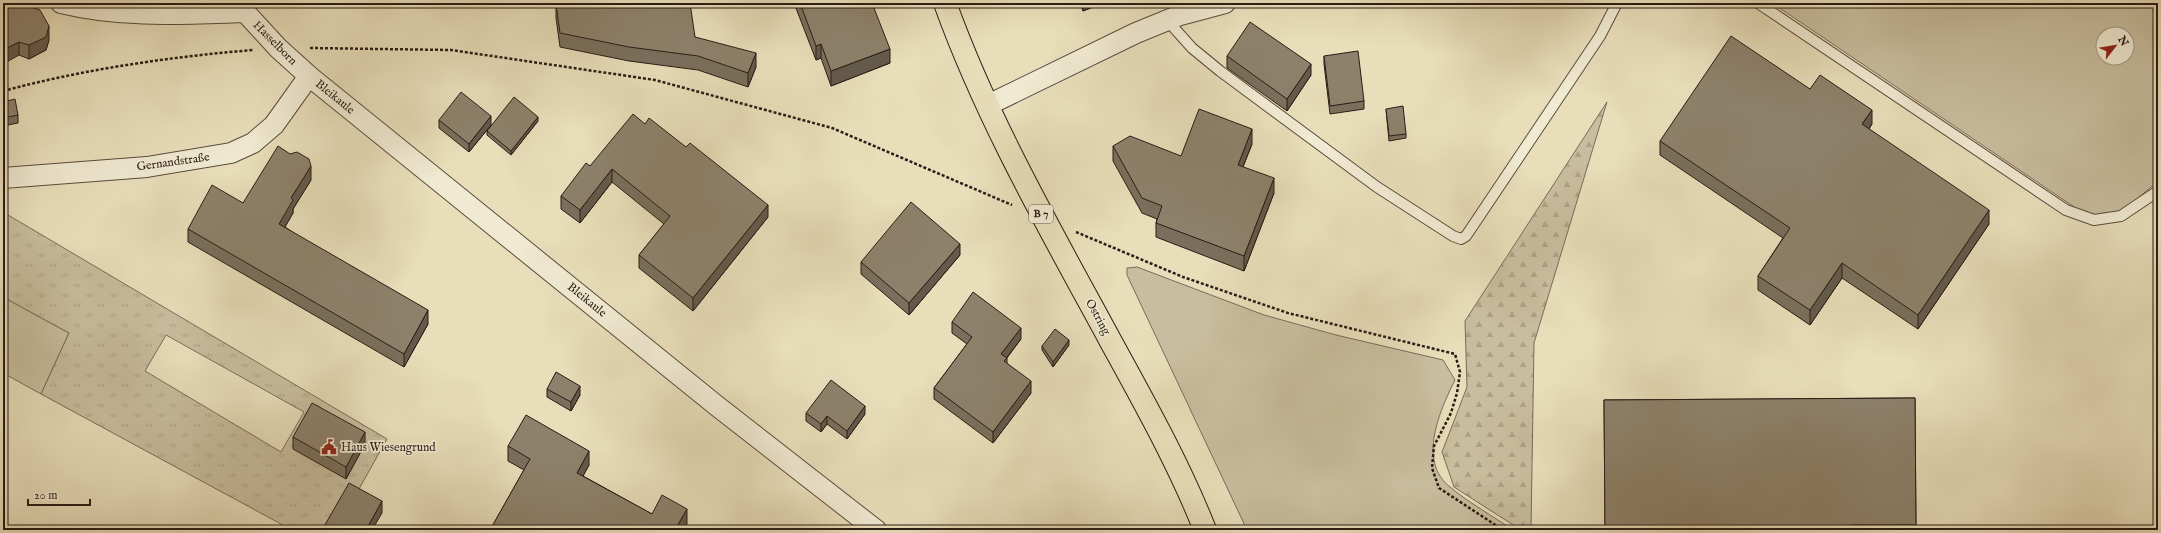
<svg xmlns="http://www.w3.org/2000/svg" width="2161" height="533" font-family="'IM FELL English',serif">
	<defs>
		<pattern id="forest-firs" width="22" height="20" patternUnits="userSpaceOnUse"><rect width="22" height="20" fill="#c8bd9e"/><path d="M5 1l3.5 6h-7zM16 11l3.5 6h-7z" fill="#aca287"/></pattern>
		<pattern id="park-tufts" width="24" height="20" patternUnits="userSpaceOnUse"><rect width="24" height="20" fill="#c8bd9e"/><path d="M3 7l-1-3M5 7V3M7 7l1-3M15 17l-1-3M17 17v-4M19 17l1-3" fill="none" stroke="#aca287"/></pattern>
	</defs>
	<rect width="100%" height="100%" fill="#e8deba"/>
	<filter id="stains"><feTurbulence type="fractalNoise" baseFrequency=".005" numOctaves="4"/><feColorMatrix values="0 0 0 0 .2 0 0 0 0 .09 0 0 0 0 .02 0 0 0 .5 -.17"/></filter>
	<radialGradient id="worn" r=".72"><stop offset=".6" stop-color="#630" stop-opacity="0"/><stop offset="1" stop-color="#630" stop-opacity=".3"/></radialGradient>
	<path fill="#c8bd9e" stroke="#796c5a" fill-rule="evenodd" d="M1772 3H2158V181L2115 218 2089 217ZM2103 34H2127V58H2103Z
		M1137 267 1264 315 1336 335 1443 360 1455 380C1440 410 1417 461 1450 487 1469 503 1493 516 1513 530H1247L1127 275V268Z
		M3 297 69 333 41 394 3 373Z"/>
	<path fill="url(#forest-firs)" stroke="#796c5a" d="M1607 102 1534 343 1531 530H1521L1454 487 1442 452 1467 387 1465 321Z"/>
	<path fill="url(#park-tufts)" stroke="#796c5a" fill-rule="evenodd" d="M3 212 387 439 336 530H292L41 394 69 333 3 297ZM166 335 304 412 281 452 145 371Z"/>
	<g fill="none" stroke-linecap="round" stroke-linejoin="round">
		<g stroke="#5a4c3e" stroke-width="12">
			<path id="service" d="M1758 3 2066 210 2094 220 2121 216 2158 191
				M1167 20 1192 48 1220 71 1377 187 1453 236 1461 239 1466 236 1600 36 1617 3"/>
		</g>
		<g stroke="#5a4c3e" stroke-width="22">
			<path id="minor" d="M61 3C123 18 182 14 245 12L278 48 309 76 717 406 876 530
				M988 105 1136 33 1180 15 1225 3
				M3 178 147 167 231 153 253 143 274 125 309 76"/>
		</g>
		<g stroke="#2a1c15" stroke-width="24">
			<path id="primary" d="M945 3C987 120 1051 231 1110 340 1144 402 1179 464 1205 530"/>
		</g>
		<path stroke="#2a1c15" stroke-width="2.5" stroke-dasharray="3 2" stroke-linecap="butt" d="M310 48 451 50 655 80 832 128 1012 205
			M3 91C85 69 169 57 253 50
			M1076 232 1183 277 1288 313 1455 354 1460 372 1457 393 1451 413 1434 446 1432 468 1439 488 1503 530"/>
		<use href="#service" stroke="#f0ead2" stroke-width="10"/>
		<use href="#minor" stroke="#f0ead2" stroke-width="20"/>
		<use href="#primary" stroke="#e8deba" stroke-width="22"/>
	</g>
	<path fill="#796f5c" stroke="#2a1c15" d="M3 3 49 40 46 50 29 59 19 55Z
		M794 3H872L890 63 831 86 821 58 816 60Z
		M1080 3H1103L1083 11Z
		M556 4 695 37 756 67 748 87 698 70 629 61 560 47 556 18Z
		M1227 56 1311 75 1287 111 1227 68Z
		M1324 56 1364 101V109L1330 114 1324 64Z
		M1810 89 1872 124 1869 129 1989 224 1918 329 1842 278 1810 325 1758 290V276L1783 238 1660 155V141Z
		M3 102 18 115V123L3 126Z
		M1386 109 1406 134V138L1389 141Z
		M439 120 491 125 469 152 439 128Z
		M538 121 511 155 487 135V131Z
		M645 124 768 217 693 311 639 268V255L664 224 612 182 580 223 561 209V196L590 166Z
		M1252 144 1243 167 1274 193 1244 271 1156 237V223L1157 219 1142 213 1113 161V146L1181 156Z
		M311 180 293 209V213L285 227 428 324 404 367 188 242V229L243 203Z
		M960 255 909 315 861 274V262Z
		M952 322 1021 339 1007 358V363L1031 393 993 443 934 399V388L967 344 952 333Z
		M1069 345 1053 367 1042 350V346Z
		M547 389 580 395 571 411 547 397Z
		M1915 398 1916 530H1605L1604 400Z
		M806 413 865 414 847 439 827 424 821 432 806 421Z
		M293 437 365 444 346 479 293 449Z
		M508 446 589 465 583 476 652 514 687 524 683 530H490L524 470 508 461Z"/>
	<path fill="#635a4b" stroke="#2a1c15" d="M1083 3H1103L1083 11Z
		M49 26V40L46 50 29 59V45Z
		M19 42V55L3 64V50Z
		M821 44V58L816 60V46Z
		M890 49V63L831 86V71Z
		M756 53V67L748 87V73Z
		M1311 64V75L1287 111V99Z
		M1872 110V124L1862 138V124Z
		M491 116V125L469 152V144Z
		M538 117V121L511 155V151Z
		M1252 129V144L1238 179V165Z
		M311 166V180L293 209V213L279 237V224L291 198Z
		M612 169V182L580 223V210Z
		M1274 178V193L1244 271V256Z
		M768 205V217L693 311V298Z
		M1989 210V224L1918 329V315Z
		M960 244V255L909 315V303Z
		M1842 263V278L1810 325V310Z
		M428 310V324L404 367V354Z
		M1021 328V339L1001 365V354Z
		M1069 340V345L1053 367V362Z
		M1031 381V393L993 443V432Z
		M580 386V395L571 411V402Z
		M865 406V414L847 439V431Z
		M827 416V424L821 432V424Z
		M365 432V444L346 479V467Z
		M589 451V465L577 487V473Z
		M382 501V513L372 530H366Z
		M687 509V524L683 530H676V528Z"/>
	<path fill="#8d816b" stroke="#2a1c15" d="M3 3H19L40 10 49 26 46 37 29 45 19 42 3 50Z
		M565 3H690L695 37 756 53 748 73 698 56 629 47 560 33 556 4Z
		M800 3H872L890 49 831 71 821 44 816 46Z
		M1250 22 1311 64 1287 99 1227 56Z
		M1731 36 1810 89 1820 75 1872 110 1862 124 1989 210 1918 315 1842 263 1810 310 1758 276 1790 228 1660 141Z
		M1358 51 1364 101 1330 106 1324 56Z
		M461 92 491 116 469 144 439 120Z
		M514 97 538 117 511 151 487 131Z
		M15 99 18 115 3 118V102Z
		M1403 106 1406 134 1389 136 1386 109Z
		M1199 109 1252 129 1238 165 1274 178 1244 256 1156 223 1162 206 1142 198 1113 146 1130 136 1181 156Z
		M633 114 645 124 649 118 686 147 690 143 768 205 693 298 639 255 670 216 612 169 580 210 561 196 586 163 590 166Z
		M278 146 290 154 297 152 309 159 311 166 291 198 293 200 279 224 428 310 404 354 188 229 212 185 243 203Z
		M911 202 960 244 909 303 861 262Z
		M973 292 1021 328 1001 354 1007 358 1004 361 1031 381 993 432 934 388 972 337 952 322Z
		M1055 329 1069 340 1053 362 1042 346Z
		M556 372 580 386 571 402 547 389Z
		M831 380 865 406 847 431 827 416 821 424 806 413Z
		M1915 398 1916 525H1850V530H1670V526H1605L1604 400Z
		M312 403 365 432 346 467 293 437Z
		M526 415 589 451 577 473 652 514 662 495 687 509 676 528 680 530H490L530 459 508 446Z
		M349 483 382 501 366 530H322Z
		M1124 526 1125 530H1115Z"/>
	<defs>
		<g id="civic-bare" transform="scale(1.2)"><path d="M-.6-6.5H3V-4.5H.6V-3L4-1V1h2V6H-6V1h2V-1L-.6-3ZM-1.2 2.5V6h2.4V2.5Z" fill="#8f2418" stroke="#f0ead2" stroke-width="2.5" paint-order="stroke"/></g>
	</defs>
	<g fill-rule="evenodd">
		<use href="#civic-bare" x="329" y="447"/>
	</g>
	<g text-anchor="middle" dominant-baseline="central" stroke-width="3.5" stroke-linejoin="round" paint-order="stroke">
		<rect fill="#f0ead2" stroke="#655a4e" stroke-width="1" x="1029" y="205" width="24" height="18" rx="3"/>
		<g font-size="11" font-weight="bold" fill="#2a1c15">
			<text x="1041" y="214">B 7</text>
		</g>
		<g font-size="12" fill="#2a1c15" stroke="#f0ead2">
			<text transform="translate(275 43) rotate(45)">Hasselborn</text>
			<text transform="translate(335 97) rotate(39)">Bleikaule</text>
			<text transform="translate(173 162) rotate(-8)">Gernandstraße</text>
			<text transform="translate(587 300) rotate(39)">Bleikaule</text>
			<text transform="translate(1098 317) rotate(61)">Ostring</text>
		</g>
		<g font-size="12" fill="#2a1c15" stroke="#f0ead2" text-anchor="start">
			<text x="341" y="447">Haus Wiesengrund</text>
		</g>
	</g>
	<rect width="2161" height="533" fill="none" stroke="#e8deba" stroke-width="16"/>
	<rect x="4" y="4" width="2153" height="525" fill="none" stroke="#2a1c15" stroke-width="2"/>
	<rect x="8" y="8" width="2145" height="517" fill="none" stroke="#2a1c15"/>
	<g transform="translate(2115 46) rotate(59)"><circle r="19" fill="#f0ead2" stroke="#a19886"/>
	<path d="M0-3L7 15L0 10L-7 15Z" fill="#8f2418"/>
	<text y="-6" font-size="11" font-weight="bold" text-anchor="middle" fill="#2a1c15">N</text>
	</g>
	<path d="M28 499v6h62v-6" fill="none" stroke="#2a1c15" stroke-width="2"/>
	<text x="34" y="499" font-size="12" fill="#2a1c15" stroke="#f0ead2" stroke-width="3" paint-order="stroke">20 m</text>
	<rect width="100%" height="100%" filter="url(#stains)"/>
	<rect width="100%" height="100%" fill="url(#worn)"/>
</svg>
